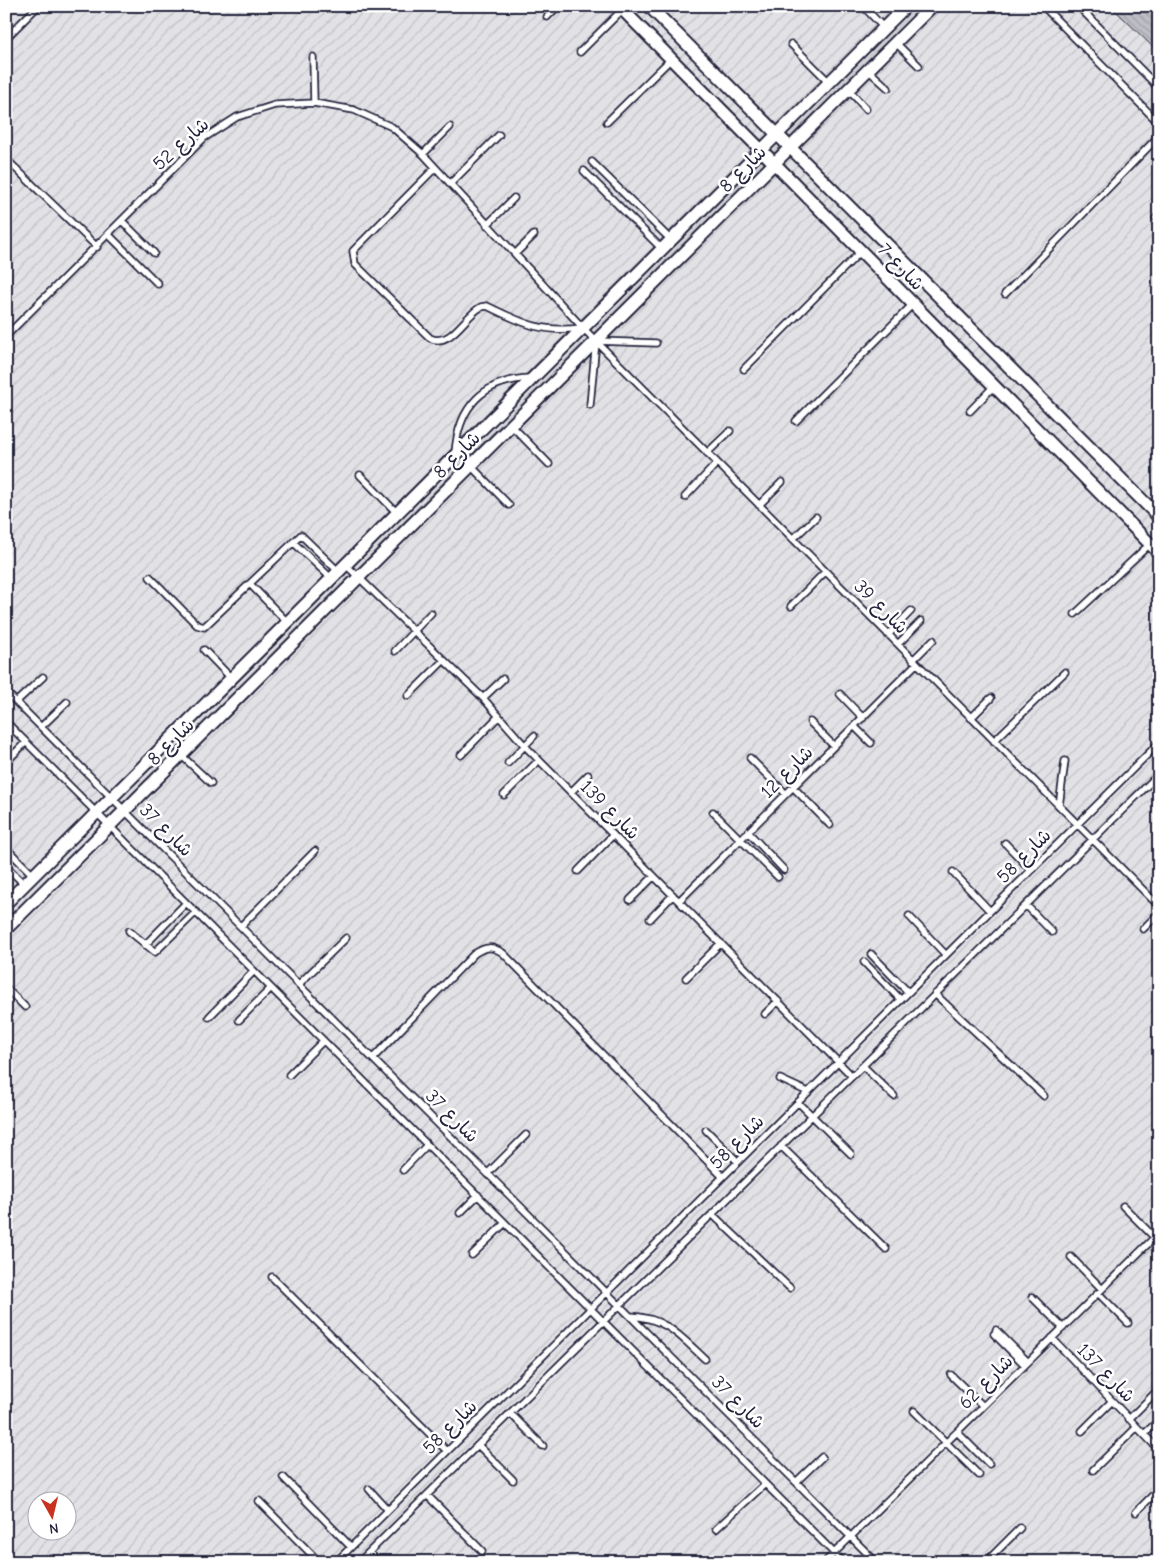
<svg xmlns="http://www.w3.org/2000/svg" width="1165" height="1568" font-family="'Comic Neue','Playpen Sans Arabic',sans-serif">
	<defs>
		<pattern id="industrial-furrows" width="10" height="10" patternUnits="userSpaceOnUse" patternTransform="scale(1.25)"><rect width="10" height="10" fill="#e2e2e6"/><path d="M-1 1l2-2M0 10L10 0M9 11l2-2" fill="none" stroke="#c2c2c6"/></pattern>
		<pattern id="building-back-hatch" width="6" height="6" patternUnits="userSpaceOnUse" patternTransform="scale(1.25)"><rect width="6" height="6" fill="#bebec6"/><path d="M-1 5l2 2M0 0l6 6M5-1l2 2" fill="none" stroke="#a3a3ab"/></pattern>
	</defs>
	<rect width="100%" height="100%" fill="#f2f2f3"/>
	<filter id="ink" filterUnits="userSpaceOnUse"><feTurbulence type="fractalNoise" baseFrequency=".02" numOctaves="2"/><feDisplacementMap in="SourceGraphic" scale="10" xChannelSelector="R" yChannelSelector="G"/><feConvolveMatrix kernelMatrix="1 2 1 2 8 2 1 2 1" color-interpolation-filters="sRGB"/></filter>
	<g filter="url(#ink)">
		<path fill="url(#industrial-furrows)" fill-rule="evenodd" d="M6 6H1159V1562H6ZM38 1500H68V1530H38Z"/>
		<path fill="url(#building-back-hatch)" stroke="#22223b" d="M1111 6H1159V53Z"/>
		<g fill="none" stroke-linecap="round" stroke-linejoin="round">
			<g stroke="#22223b" stroke-width="9">
				<path id="lane" d="M863 6 884 28
					M1043 6 1159 123
					M1078 6 1159 88
					M547 17 558 6
					M6 38 38 6
					M895 42 919 66
					M791 44 829 82
					M580 52 622 10
					M313 57 314 103
					M868 70 888 88
					M848 89 866 109
					M607 122 671 59
					M423 154 450 127
					M6 159 97 247
					M592 162 671 240
					M435 168 353 251 355 264 430 338C451 348 464 316 481 307L487 306C523 323 539 333 581 328
					M584 171 662 249
					M450 184 499 135
					M1156 218 1159 216
					M122 221 154 253
					M487 225 514 198
					M109 235 158 284
					M515 254 534 235
					M1005 294 1159 136
					M6 336 204 138 237 117 275 105 314 103 354 110 392 127 423 154 583 328 1159 906
					M744 369 861 251
					M590 405 596 341 656 343
					M970 411 994 386
					M796 421 913 304
					M511 425 549 464
					M707 453 730 431
					M455 454C458 407 483 380 531 378
					M471 466 509 505
					M360 475 397 513
					M685 497 717 463
					M759 505 782 482
					M793 539 816 517
					M293 542 332 579
					M346 565 483 698 525 746 852 1076
					M150 577 197 625 204 627 301 535 339 572
					M250 584 288 623
					M791 606 825 572
					M1075 614 1150 544
					M888 635 911 611
					M898 644 921 621
					M204 650 232 679
					M395 651 431 613
					M913 660 933 640
					M6 692 876 1562
					M840 694 863 718
					M408 696 444 660
					M483 698 503 679
					M16 702 43 677
					M971 718 991 698
					M6 722 843 1562
					M810 722 834 746
					M854 726 871 743
					M41 727 67 702
					M994 741 1065 672
					M461 755 499 716
					M182 756 211 783
					M750 758 786 794
					M6 762 26 742
					M508 763 534 736
					M793 787 830 825
					M571 792 588 775
					M504 795 539 760
					M1059 806 1065 761
					M713 812 778 877
					M748 832 784 870
					M1005 843 1031 870
					M6 848 34 876
					M6 866 25 885
					M578 871 613 835
					M953 872 990 911
					M630 900 654 876
					M679 901 917 663
					M1026 905 1052 932
					M909 916 946 955
					M650 919 673 895
					M241 926 315 851
					M1143 929 1159 913
					M129 931 155 952 196 912
					M145 945 186 903
					M871 954 908 992
					M864 962 901 1000
					M686 978 721 943
					M299 984 346 938
					M6 988 25 1007
					M935 994 1044 1096
					M765 1014 778 1001
					M209 1017 254 971
					M239 1020 271 988
					M373 1058 474 954C486 946 492 946 503 953L723 1177
					M863 1066 894 1096
					M289 1075 323 1041
					M780 1079 808 1092
					M798 1102 851 1154
					M706 1130 738 1162
					M781 1146 886 1249
					M403 1170 427 1145
					M488 1173 526 1135
					M1123 1206 1159 1242
					M460 1213 478 1195
					M712 1214 790 1288
					M472 1255 505 1223
					M1071 1257 1102 1289
					M272 1277 447 1451
					M1098 1293 1128 1323
					M1032 1297 1063 1328
					M631 1316C666 1318 680 1336 705 1359
					M996 1330 1028 1362
					M994 1334 1025 1365
					M1052 1338 1159 1450
					M951 1375 983 1406
					M914 1411 979 1475
					M510 1413 543 1446
					M1129 1419 1155 1393
					M1082 1431 1112 1401
					M957 1432 989 1464
					M1144 1434 1155 1424
					M478 1445 513 1480
					M1093 1470 1137 1427
					M283 1477 351 1547
					M796 1482 822 1457
					M369 1489 388 1510
					M427 1495 482 1551
					M259 1501 319 1562
					M1136 1512 1159 1489
					M716 1529 765 1484
					M369 1552 378 1562
					M336 1562 1159 743
					M359 1562 1159 774
					M825 1562 1159 1233
					M986 1562 1020 1528"/>
			</g>
			<g stroke="#22223b" stroke-width="15">
				<path id="street" d="M619 6 1159 553
					M649 6 1159 517
					M6 903 906 6
					M6 929 932 6"/>
			</g>
			<use href="#lane" stroke="#fff" stroke-width="5.5"/>
			<use href="#street" stroke="#fff" stroke-width="11"/>
		</g>
	</g>
	<g text-anchor="middle" dominant-baseline="central" stroke-width="5" stroke-linejoin="round" paint-order="stroke">
		<g font-size="19" fill="#22223b" stroke="#fff">
			<text transform="translate(181 144) rotate(-42)">شارع 52</text>
			<text transform="translate(743 169) rotate(-45)">شارع 8</text>
			<text transform="translate(901 267) rotate(46)">شارع 7</text>
			<text transform="translate(457 455) rotate(-45)">شارع 8</text>
			<text transform="translate(881 607) rotate(45)">شارع 39</text>
			<text transform="translate(171 742) rotate(-45)">شارع 8</text>
			<text transform="translate(787 772) rotate(-45)">شارع 12</text>
			<text transform="translate(610 810) rotate(45)">شارع 139</text>
			<text transform="translate(166 830) rotate(45)">شارع 37</text>
			<text transform="translate(1024 856) rotate(-45)">شارع 58</text>
			<text transform="translate(452 1116) rotate(45)">شارع 37</text>
			<text transform="translate(737 1142) rotate(-45)">شارع 58</text>
			<text transform="translate(1106 1373) rotate(46)">شارع 137</text>
			<text transform="translate(986 1382) rotate(-45)">شارع 62</text>
			<text transform="translate(738 1402) rotate(45)">شارع 37</text>
			<text transform="translate(450 1427) rotate(-45)">شارع 58</text>
		</g>
	</g>
	<rect width="1165" height="1568" fill="none" stroke="#fff" stroke-width="25"/>
	<rect x="12" y="12" width="1140" height="1543" fill="none" stroke="#22223b" stroke-width="2" filter="url(#ink)"/>
	<g transform="translate(52 1516) rotate(172)"><circle r="24" fill="#ffffff" stroke="#a7a7b1"/>
	<path d="M0-4L9 19L0 12L-9 19Z" fill="#c8321e"/>
	<text y="-8" font-size="14" font-weight="bold" text-anchor="middle" fill="#22223b">N</text>
	</g>
</svg>
